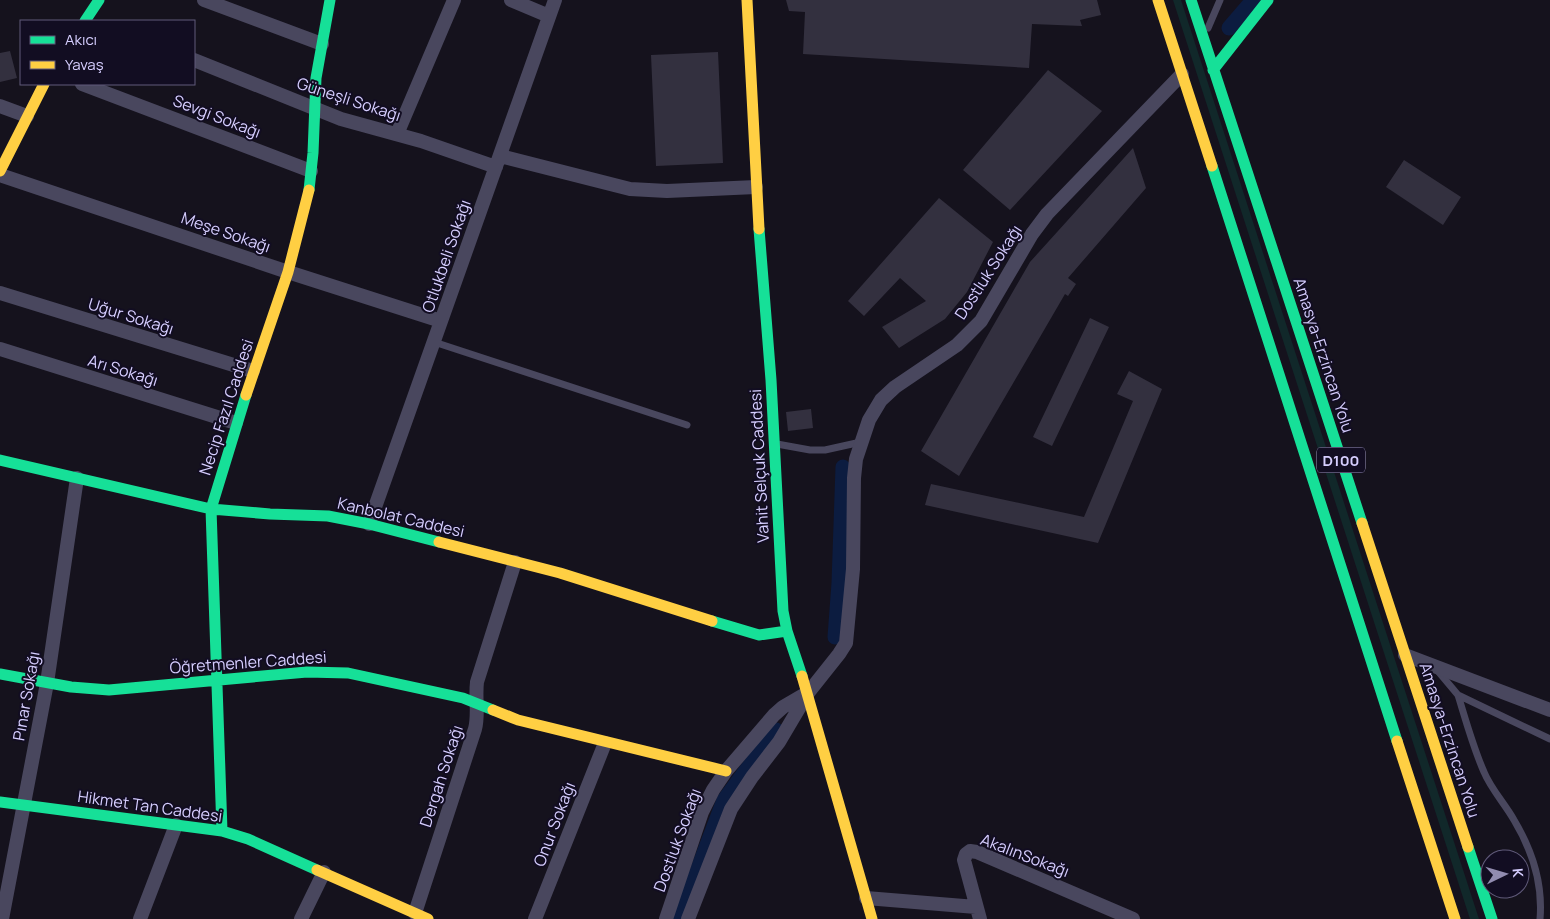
<svg xmlns="http://www.w3.org/2000/svg" width="1550" height="919" font-family="Manrope,sans-serif">
	<rect width="100%" height="100%" fill="#15121d"/>
	<path fill="#11282a" d="M1173 0H1181L1479 919H1470Z"/>
	<g fill="none" stroke-linecap="round" stroke-linejoin="round">
		<path stroke="#0c1c40" stroke-width="15" d="M1229 28 1253 0
			M835 637 839 583 843 467
			M679 919 724 800 776 730"/>
	</g>
	<path fill="#33303f" d="M786 0H1097L1101 15 1080 20 1082 26 1032 24 1029 68 803 54 805 12 789 11Z
		M10 51 17 78 0 82V53Z
		M718 52 723 163 656 166 651 55Z
		M1048 70 1102 111 1010 210 963 170Z
		M1133 148 1146 188 1068 278 1076 284 1068 296 1065 294 959 476 921 451 1030 262Z
		M1404 160 1461 197 1443 225 1386 187Z
		M939 198 993 242 967 292 945 319 899 348 882 327 926 301 900 278 864 316 848 301Z
		M1090 318 1109 327 1052 446 1033 437Z
		M1129 371 1162 389 1098 543 925 505 931 484 1084 517 1133 401 1117 394Z
		M811 409 813 428 788 431 786 412Z"/>
	<g fill="none" stroke-linecap="round" stroke-linejoin="round">
		<path stroke="#49475e" stroke-width="7" d="M1208 28 1220 0
			M434 342 687 425
			M777 444 810 450H825L861 442
			M1437 670 1458 695 1550 739
			M1458 695C1466 721 1473 747 1484 772 1491 789 1505 804 1514 820 1532 850 1543 884 1540 919"/>
		<path stroke="#49475e" stroke-width="14" d="M204 0 322 44
			M511 0 549 16
			M194 60 341 119 421 141 496 167
			M82 84 311 171
			M0 106 27 116
			M397 134 454 0
			M500 156 630 189 667 191 756 187
			M0 175 288 272 441 321
			M0 293 253 371
			M0 349 236 423
			M369 524 555 0
			M1405 655 1550 710
			M866 898 976 907
			M415 913 475 729C479 714 475 698 477 682L515 562
			M2 919 47 683 77 478
			M140 919 176 825
			M301 919 324 872
			M535 919 605 743
			M666 919 702 812 713 790 726 771 774 715 783 707 807 693
			M688 919 731 809 752 777 779 742 808 693 839 654 846 643 853 569 854 478 856 459 869 420 881 400 895 387 957 345 981 321 1032 234 1047 214 1182 74
			M980 919 964 860 966 854 970 851 977 852 1133 919"/>
		<path stroke="#16e098" stroke-width="11" d="M1191 0 1362 523
			M85 21 99 0
			M1213 70 1268 0
			M1212 166 1397 741
			M309 190 313 153 316 78 330 0
			M759 229 771 380 783 611 787 631 802 676
			M0 460 211 509 270 514 328 516 369 524 439 542
			M712 621 759 635 787 631
			M0 674 71 687 109 690 307 672 348 673 463 698 493 710
			M0 802 222 831 248 839 317 870
			M222 831 211 509 246 395
			M1468 847 1492 919"/>
		<path stroke="#ffcf43" stroke-width="11" d="M747 0 759 229
			M1158 0 1212 166
			M0 171 44 84
			M246 395 288 272 309 190
			M1362 523 1468 847
			M439 542 560 573 712 621
			M802 676 872 919
			M493 710 518 720 726 771
			M1397 741 1455 919
			M317 870 428 919"/>
	</g>
	<g text-anchor="middle" dominant-baseline="central" stroke-width="4" stroke-linejoin="round" paint-order="stroke">
		<rect fill="#120d22" stroke="#9b94bd" stroke-width="1" x="1317" y="447.5" width="48" height="25" rx="4"/>
		<g font-size="15" font-weight="bold" fill="#d6ceff">
			<text x="1341" y="460">D100</text>
		</g>
		<g font-size="16" fill="#d6ceff" stroke="#120d22">
			<text transform="translate(349 99) rotate(18)">Güneşli Sokağı</text>
			<text transform="translate(217 116) rotate(21)">Sevgi Sokağı</text>
			<text transform="translate(226 232) rotate(19)">Meşe Sokağı</text>
			<text transform="translate(446 256) rotate(-71)">Otlukbeli Sokağı</text>
			<text transform="translate(988 272) rotate(-57)">Dostluk Sokağı</text>
			<text transform="translate(131 316) rotate(17)">Uğur Sokağı</text>
			<text transform="translate(1324 355) rotate(72)">Amasya-Erzincan Yolu</text>
			<text transform="translate(123 370) rotate(17)">Arı Sokağı</text>
			<text transform="translate(226 407) rotate(-72)">Necip Fazıl Caddesi</text>
			<text transform="translate(759 466) rotate(-93)">Vahit Selçuk Caddesi</text>
			<text transform="translate(401 517) rotate(13)">Kanbolat Caddesi</text>
			<text transform="translate(248 662) rotate(-4)">Öğretmenler Caddesi</text>
			<text transform="translate(26 696) rotate(-80)">Pınar Sokağı</text>
			<text transform="translate(1450 740) rotate(72)">Amasya-Erzincan Yolu</text>
			<text transform="translate(441 776) rotate(-72)">Dergah Sokağı</text>
			<text transform="translate(150 806) rotate(8)">Hikmet Tan Caddesi</text>
			<text transform="translate(554 824) rotate(-69)">Onur Sokağı</text>
			<text transform="translate(677 840) rotate(-70)">Dostluk Sokağı</text>
			<text transform="translate(1025 855) rotate(21)">AkalınSokağı</text>
		</g>
	</g>
	<rect x="20" y="20" width="175" height="65" fill="#120d22" stroke="#605a7a"/>
	<rect x="30" y="36" width="25" height="8" fill="#16e098" stroke="#605a7a"/>
	<text x="65" y="45" font-size="15" fill="#d6ceff">Akıcı</text>
	<rect x="30" y="61" width="25" height="8" fill="#ffcf43" stroke="#605a7a"/>
	<text x="65" y="70" font-size="15" fill="#d6ceff">Yavaş</text>
	<g transform="translate(1505 874) rotate(85)"><circle r="24" fill="#120d22" stroke="#605a7a"/>
	<path d="M0-4L9 19L0 12L-9 19Z" fill="#928cb0"/>
	<text y="-8" font-size="14" font-weight="bold" text-anchor="middle" fill="#d6ceff">K</text>
	</g>
</svg>
